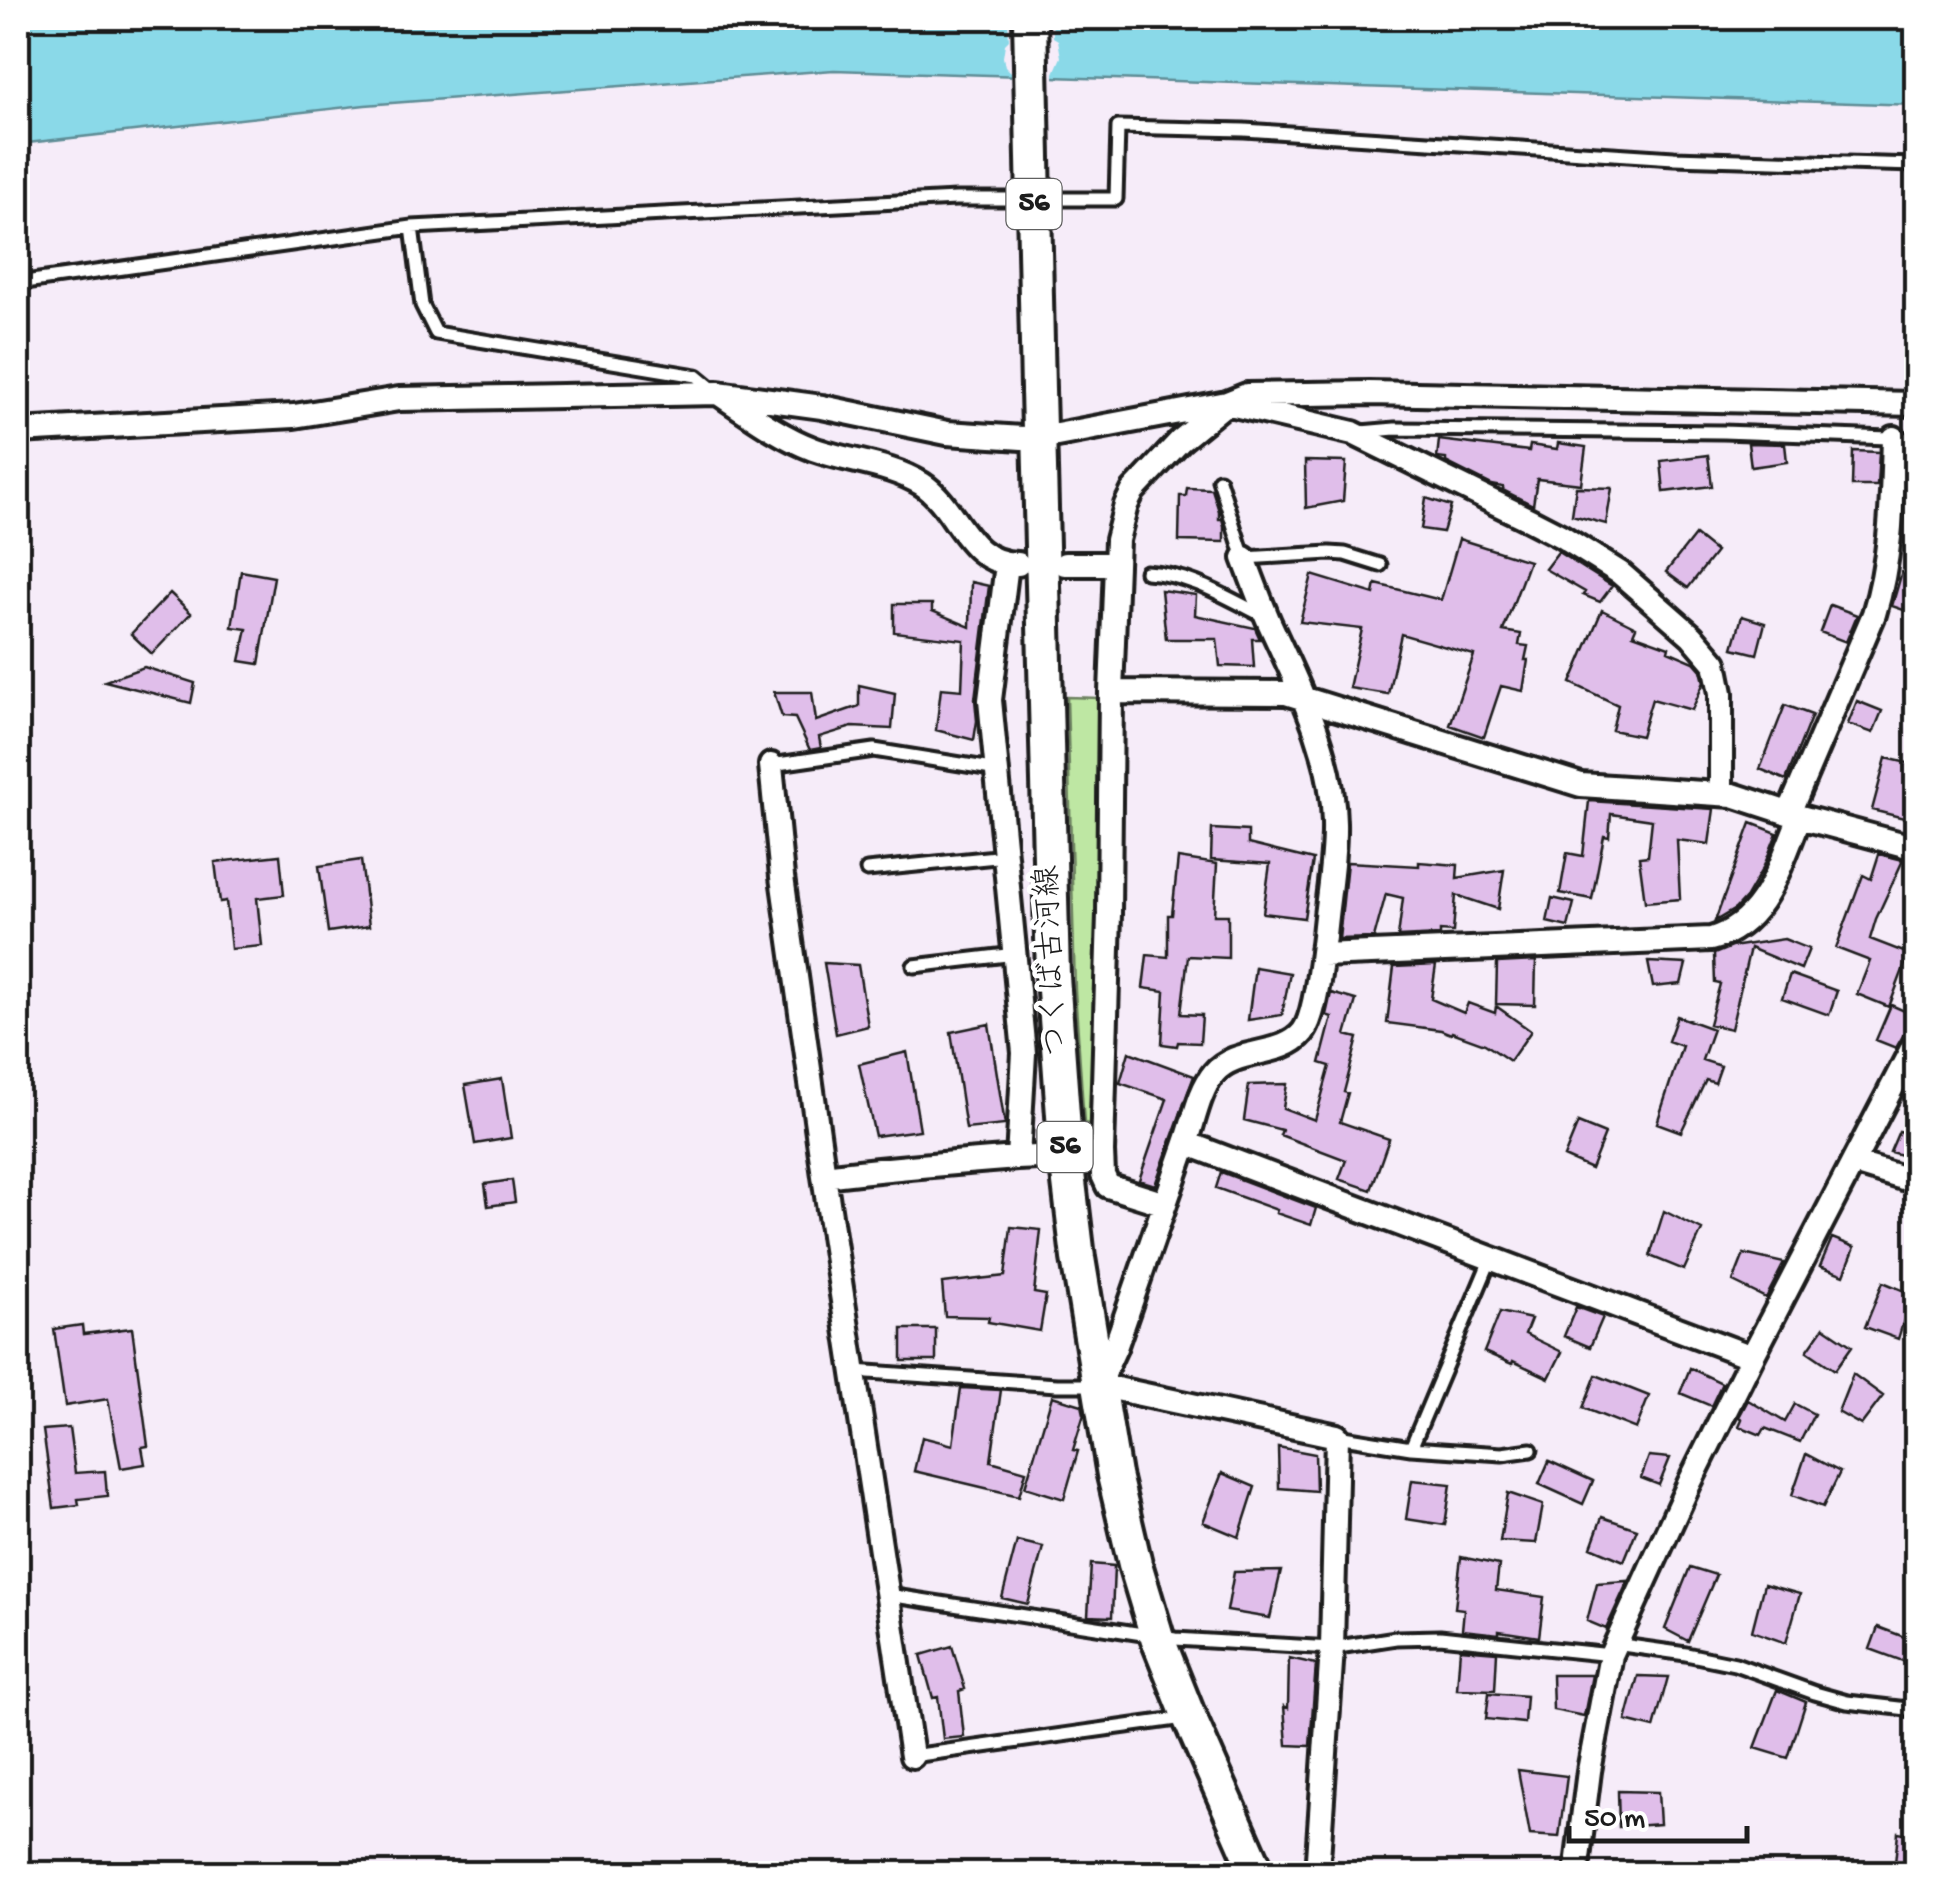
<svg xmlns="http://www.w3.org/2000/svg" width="1934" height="1891" font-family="'Gochi Hand','Klee One',sans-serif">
	<rect width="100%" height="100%" fill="#f6ecf9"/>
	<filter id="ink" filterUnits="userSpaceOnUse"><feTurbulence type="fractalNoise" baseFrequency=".01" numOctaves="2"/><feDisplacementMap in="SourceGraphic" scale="20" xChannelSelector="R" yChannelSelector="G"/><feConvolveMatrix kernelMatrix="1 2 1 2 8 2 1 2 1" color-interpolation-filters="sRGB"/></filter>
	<g filter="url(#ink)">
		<path fill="#bee7a3" stroke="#6d8260" stroke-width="2.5" d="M1067 697 1099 698 1093 1125 1084 1123 1075 990Z"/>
		<path fill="#8ad9e8" stroke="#5e8d96" stroke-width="2.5" d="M18 18H1916V105L834 70 365 105 18 144Z"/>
		<path fill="#f6ecf9" d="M1008 18H1052L1053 37 1058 40 1061 57 1054 73V82L1011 80V72L1005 66 1003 57 1005 44 1009 40Z"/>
		<path fill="#e0beea" stroke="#1c1c1c" stroke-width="2.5" d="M1439 440 1529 451 1530 445 1557 449 1558 443 1586 447 1581 484 1537 479 1533 505 1503 490V487L1492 485 1446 462V459L1437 458Z
			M1748 443 1785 444 1787 462 1751 467Z
			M1853 451 1879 452 1877 486H1852Z
			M1708 455 1712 486 1664 492 1661 461Z
			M1305 461 1346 462 1343 501 1306 508Z
			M1576 487 1612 488 1606 524 1572 515Z
			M1187 488 1212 489 1219 511V519H1222L1224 526V542L1179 541 1180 496H1186Z
			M1426 498 1451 506 1443 532 1421 529Z
			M1695 535 1716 552 1688 588 1666 572Z
			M1459 539 1529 561 1503 631 1521 634 1519 645 1528 646 1525 660H1528L1523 691 1501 686 1484 737 1450 725 1474 655 1401 634 1388 694 1349 688 1362 629 1300 622 1312 575 1374 594 1376 584 1441 600Z
			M1558 552 1612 586 1600 602 1583 595 1585 592 1545 569Z
			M241 571 274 577 259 664 240 661 247 629 232 627Z
			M1902 572 1916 576V600L1912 613 1892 606Z
			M971 582 989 586 975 699 977 721 974 740 936 730 941 688 962 690 964 640 894 632V604H932V611L970 627Z
			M1161 590 1196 595 1195 615 1255 628 1260 639H1252L1254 667 1220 666 1217 639H1166Z
			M170 593 191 613 152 654 131 634Z
			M1830 605 1857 615 1846 642 1820 632Z
			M1602 610 1636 627 1633 634 1669 647 1668 651 1694 662 1701 670 1704 682 1692 710 1652 699 1641 736 1612 730 1618 705 1571 683Z
			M1742 616 1765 623 1757 654 1733 648Z
			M144 667 195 683 191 703 105 681Z
			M859 685 895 693 892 729 852 727 819 737 821 748 810 750 795 718 782 717 774 692H812L816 721 859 706Z
			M1857 701 1882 711 1873 733 1848 724Z
			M1785 705 1812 715 1786 780 1760 769Z
			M1886 758 1916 765V821L1872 810Z
			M1589 801 1714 809 1709 844 1677 840 1680 899 1645 902 1639 857 1648 856 1652 820 1611 814 1609 837 1604 836 1592 899 1560 893 1567 853 1583 856Z
			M1751 823 1777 833 1764 866 1746 897 1735 909 1715 921Z
			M1212 829 1248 831V844L1313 860 1304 918 1263 913 1270 864 1211 860Z
			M1879 854 1903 860 1876 919 1870 939 1909 954 1889 1007 1857 994 1870 961 1836 948 1863 875 1871 879Z
			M280 855 284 895 257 898 262 946 231 949 226 901 220 902 215 862Z
			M1178 858 1217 864 1214 915H1228V958L1188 956 1181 1014 1202 1015 1200 1043 1178 1042 1177 1046 1162 1044 1165 991 1143 988 1147 955 1168 957V915H1172Z
			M361 860 369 926 328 932 319 866Z
			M1347 862 1419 866V862L1458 865 1457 878 1504 870 1498 909 1456 895 1453 932 1440 931V935L1398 937 1403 898 1386 894 1374 938 1339 939Z
			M1552 898 1574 903 1568 927 1547 922Z
			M1784 939 1809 949 1801 969 1750 948 1731 1029 1709 1024 1720 984 1715 983 1714 954 1731 947Z
			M1536 961 1535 1005 1496 1004 1497 963Z
			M1648 962 1686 964 1681 984 1653 987Z
			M824 963 858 965 868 1026 836 1034Z
			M1436 965 1431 999 1464 1013 1468 1003 1495 1013 1496 1006 1531 1031 1510 1061 1485 1044 1452 1032 1451 1034 1441 1030 1387 1023 1394 967Z
			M1255 967 1290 973 1282 1015 1248 1020Z
			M1790 974 1837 991 1829 1015 1782 998Z
			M1331 993 1356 1000 1346 1035 1358 1038 1344 1092 1348 1093 1340 1122 1389 1139 1371 1190 1339 1179 1346 1160 1280 1135 1282 1130 1244 1120 1249 1085 1287 1084 1283 1108 1315 1120 1330 1066 1320 1063 1332 1017 1326 1015Z
			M1891 1005 1916 1016V1026L1907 1029 1896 1048 1876 1040Z
			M1677 1016 1713 1029 1702 1060 1721 1066 1715 1083 1706 1080 1681 1132 1657 1123 1682 1046 1668 1041Z
			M989 1024 1005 1125 966 1129 951 1032Z
			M907 1052 920 1130 875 1136 859 1064Z
			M1129 1052 1194 1076 1155 1185 1139 1180 1167 1099 1120 1083Z
			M502 1079 511 1138 475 1144 465 1085Z
			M1578 1123 1605 1134 1591 1169 1564 1157Z
			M1899 1131 1916 1135V1159L1890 1152Z
			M1221 1172 1316 1208 1311 1225 1276 1213 1277 1210 1216 1188Z
			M512 1180 515 1202 488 1206 485 1184Z
			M1664 1211 1702 1230 1684 1270 1650 1256Z
			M1011 1227 1041 1230 1034 1293 1046 1295 1040 1331 988 1322 989 1317 945 1316 942 1283 1005 1276Z
			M1832 1238 1855 1247 1844 1275 1820 1266Z
			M1744 1254 1784 1263 1766 1298 1733 1282Z
			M1883 1282 1912 1294 1898 1339 1865 1327Z
			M1576 1307 1603 1317 1590 1347 1564 1336Z
			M1500 1312 1531 1319 1525 1334 1562 1352 1549 1378 1513 1361 1512 1364 1484 1352Z
			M82 1325 83 1334 132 1328 148 1446 142 1447 145 1464 121 1468 108 1399 65 1406 54 1329Z
			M1824 1327 1852 1346 1835 1370 1807 1351Z
			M902 1329H936V1361H902Z
			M1690 1368 1722 1383 1711 1406 1680 1393Z
			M1853 1374 1883 1396 1861 1425 1838 1412Z
			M1596 1375 1649 1396 1636 1429 1583 1408Z
			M961 1388 1001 1390 991 1461 1026 1471 1019 1496 914 1471 922 1437 953 1445Z
			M1052 1396 1082 1405 1084 1414 1073 1450 1078 1451 1064 1499 1025 1487Z
			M1748 1400 1785 1422 1795 1404 1814 1414 1800 1442 1765 1428 1761 1435 1739 1426 1742 1419 1739 1417Z
			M69 1428 75 1473 105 1471 107 1496 78 1499 79 1505 54 1508 43 1430Z
			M1278 1447 1315 1454 1316 1491 1279 1488Z
			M1806 1454 1840 1472 1823 1507 1792 1495Z
			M1649 1456 1670 1458 1659 1485 1641 1478Z
			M1549 1461 1593 1481 1583 1504 1539 1484Z
			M1222 1473 1255 1487 1239 1537 1203 1522Z
			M1412 1480 1451 1484 1445 1525 1406 1519Z
			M1508 1493 1543 1505 1536 1543 1500 1541Z
			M1602 1517 1637 1529 1624 1561 1591 1547Z
			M1017 1541 1043 1547 1028 1604 1002 1598Z
			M1461 1557 1499 1565 1496 1590 1544 1597 1539 1637 1499 1631V1634L1462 1630 1464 1609 1455 1608Z
			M1091 1564 1114 1566 1112 1617 1088 1616Z
			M1690 1567 1716 1575 1688 1641 1665 1629Z
			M1281 1571 1270 1618 1227 1611 1234 1572Z
			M1628 1581 1606 1629 1587 1621 1597 1583Z
			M1764 1584 1800 1594 1786 1643 1752 1631Z
			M1878 1627 1915 1641 1908 1663 1870 1649Z
			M952 1646 965 1689 959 1691 964 1737 943 1739 938 1697 933 1698 921 1655Z
			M1460 1649 1497 1652 1495 1690 1457 1689Z
			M1289 1658 1316 1664 1310 1746 1287 1745 1284 1706 1288 1708Z
			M1552 1675H1592L1584 1716 1553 1710Z
			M1638 1676 1668 1677 1654 1728 1626 1721Z
			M1777 1690 1806 1702 1788 1758 1755 1748Z
			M1489 1693 1526 1696 1524 1723 1486 1719Z
			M1518 1770 1567 1776 1559 1837 1530 1835Z
			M1618 1791 1658 1792 1660 1824 1619 1827Z
			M1898 1832 1916 1835V1874H1894Z"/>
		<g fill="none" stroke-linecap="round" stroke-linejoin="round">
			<g stroke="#1c1c1c" stroke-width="19">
				<path id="service" d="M412 227 422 305 436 333 697 376 714 390
					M18 283 412 227 956 199H1116L1118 127 1244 130 1674 158 1916 165
					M1361 432 1395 429 1723 432 1916 439
					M1219 480 1244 558 1330 553 1345 554 1380 565
					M1146 572C1192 575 1222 595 1262 615
					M771 765 874 750 998 770
					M867 870 1006 856
					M914 966 1015 954
					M854 1371 1057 1385H1094
					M1337 1436 1411 1448 1491 1258
					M1411 1448 1502 1454 1531 1450
					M888 1595 1175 1639 1332 1648 1396 1638 1440 1637 1611 1655
					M1615 1644 1686 1654 1735 1664 1815 1693 1847 1702 1916 1710
					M912 1756 1184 1718"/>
			</g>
			<g stroke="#1c1c1c" stroke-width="30">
				<path id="minor" d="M721 395C751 415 779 436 813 449 849 462 890 464 922 484 959 508 965 564 1018 564
					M1230 404 1353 433 1530 520 1561 536 1620 573 1692 636 1715 663 1721 693V793
					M18 431 294 416 399 399 718 393 822 407 947 433 1022 438 1057 435 1227 403 1247 395 1369 393 1916 404
					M1007 564 990 700 1024 1053 1018 1158
					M1065 564H1114
					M1111 692 1286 693 1581 785 1733 795 1800 817 1916 848
					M771 765 782 877 824 1176 912 1756
					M1789 813 1874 614C1892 556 1892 498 1894 438
					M1322 955 1711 939C1766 924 1780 864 1800 817
					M1186 1143C1194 1121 1199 1091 1214 1073 1236 1047 1282 1058 1303 1032 1316 1015 1321 959 1324 936 1327 899 1335 860 1334 823 1333 751 1298 686 1269 622 1260 601 1252 579 1244 558
					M1102 1152 1103 1175 1108 1186 1165 1204
					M1854 1163 1916 1182
					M824 1176C888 1168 952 1163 1017 1158 1046 1156 1072 1157 1102 1152L1109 914 1111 692 1117 540 1126 505 1133 491 1180 441 1224 405
					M1317 1874 1332 1648 1337 1436 1098 1385 1115 1348 1186 1143 1752 1357
					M1576 1874 1589 1771 1611 1655 1689 1484 1752 1357 1916 1041"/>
			</g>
			<g stroke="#1c1c1c" stroke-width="40">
				<path id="primary" d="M1038 390 1053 976 1066 1157 1078 1258 1114 1475 1135 1564 1157 1637 1189 1717 1258 1874"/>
			</g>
			<use href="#service" stroke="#fff" stroke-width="11"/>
			<use href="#minor" stroke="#fff" stroke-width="22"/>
			<use href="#primary" stroke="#fff" stroke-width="32"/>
			<g stroke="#1c1c1c" stroke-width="40" stroke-linecap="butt">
				<path id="primary-bridge" d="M1030 18 1038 390"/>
			</g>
			<use href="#primary-bridge" stroke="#fff" stroke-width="32"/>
		</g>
	</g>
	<g text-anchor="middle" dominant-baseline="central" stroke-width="9" stroke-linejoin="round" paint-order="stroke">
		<g fill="#fff" stroke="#606060" stroke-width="2.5">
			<rect x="1006.5" y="179" width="55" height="50" rx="8"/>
			<rect x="1037.5" y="1122" width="55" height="50" rx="8"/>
		</g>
		<g font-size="30" font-weight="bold" fill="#1c1c1c">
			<text x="1034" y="204">56</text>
			<text x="1065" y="1147">56</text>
		</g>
		<g font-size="32" fill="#1c1c1c" stroke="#fff">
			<text transform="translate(1054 961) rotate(-93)">つくば古河線</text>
		</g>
	</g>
	<rect width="1934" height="1891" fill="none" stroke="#fff" stroke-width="60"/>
	<rect x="30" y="30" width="1874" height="1831" fill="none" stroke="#1c1c1c" stroke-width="4" filter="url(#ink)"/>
	<path d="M1569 1826v15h178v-15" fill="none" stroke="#1c1c1c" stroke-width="5"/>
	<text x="1584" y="1826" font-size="30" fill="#1c1c1c" stroke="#ffffff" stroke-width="8" paint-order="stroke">50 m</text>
</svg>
